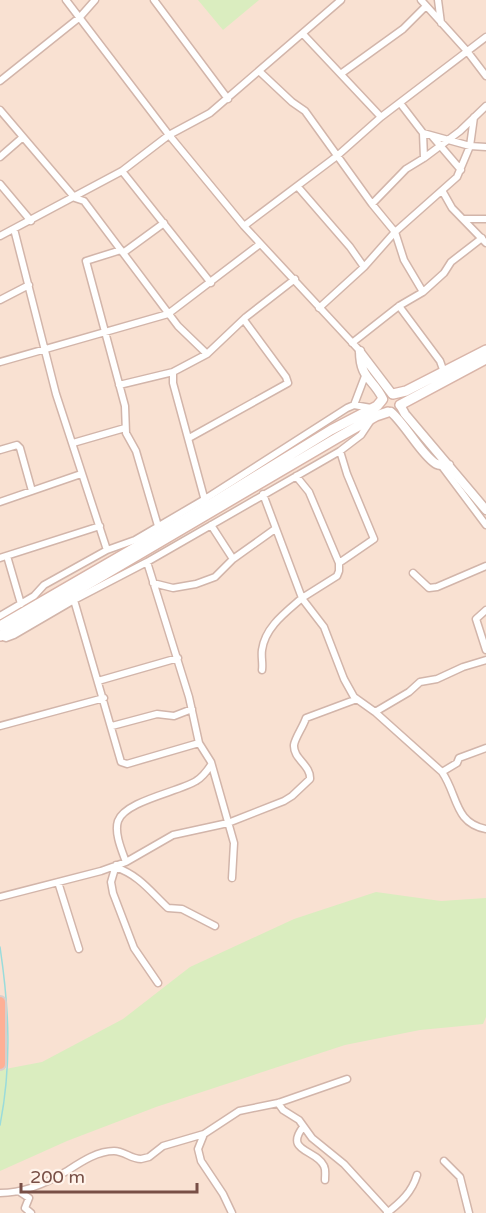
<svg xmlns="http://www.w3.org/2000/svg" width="486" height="1213" font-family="'Varela Round',sans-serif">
	<rect width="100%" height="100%" fill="#feeee2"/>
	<path fill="#f9e1d2" d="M0 0H486V1213H0Z"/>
	<path fill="#daedbf" d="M198 0H259L223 30Z
		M376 892 441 901 486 898V1017L483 1024 420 1030 345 1045 156 1107 67 1141 0 1171V1070L42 1062 123 1019 190 967 294 919Z"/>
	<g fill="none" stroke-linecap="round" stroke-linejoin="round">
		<path stroke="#9adcdb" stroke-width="1.5" d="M0 947C9 1007 12 1065 0 1125"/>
		<g stroke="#d2b5aa" stroke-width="9">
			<path id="minor" d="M66 0 169 135 244 226 360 351
				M154 0 228 99
				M421 0 467 51 486 76
				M438 0 441 23
				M303 34 381 117
				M259 71 292 102 305 111 372 204 395 232 404 260 423 292
				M342 73 403 29 426 6
				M0 81 80 17 95 0
				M400 103 423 133 424 158
				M0 110 75 198 84 201 178 326 207 354
				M423 133 470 146 486 147
				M432 136 461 170
				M0 157 23 137
				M122 171 211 283
				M0 184 31 221
				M298 187 350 247 364 267
				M443 192 452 208 486 243
				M372 204 406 169 424 158 460 131 486 106
				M464 219H486
				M244 226 337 156 381 117 486 37
				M14 229 56 394 107 550
				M0 236 122 171 169 135 210 113 341 0
				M121 250 86 261 125 406 126 433 136 451 158 526
				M123 253 164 223
				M0 300 29 285
				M399 306 440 361 445 375
				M319 308 364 267 395 232 457 177 470 146 474 117
				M352 343 399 306 423 292 444 273 451 262 482 238
				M0 362 168 314 260 244
				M119 385 173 372
				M354 405 365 376
				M189 438 288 383 286 377 244 320
				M73 443 125 428
				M0 450 17 445 20 448 32 491
				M340 451 347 474 374 539 339 563V571L337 576 302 598 304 601 324 627 344 679 354 697 375 712 442 772C458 795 454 823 486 829
				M441 465 486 525
				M296 476 309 492 339 563
				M205 501 173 383V372L207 354 246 317 295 279
				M0 502 81 474
				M211 525 233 559 275 529
				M7 556 21 604
				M0 558 100 526
				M147 562 189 697 199 743 211 762 234 843 232 878
				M413 573 429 588 437 587 486 566
				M153 583 173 588 196 584 215 577 233 559
				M74 600 121 762 127 764 199 743
				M486 610 476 619 486 650
				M0 616 34 596 44 585 107 550 135 540 205 499 347 408 354 405 371 408
				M0 636 6 638 14 635 74 600 147 562 340 451 361 435 371 420
				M262 670C263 663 261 657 262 650 265 627 286 612 302 598L263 494
				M98 681 178 658
				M375 712 409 692 420 682 437 679 463 667 486 660
				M0 726 104 698
				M112 726 157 714 174 716 192 709
				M442 772 457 763 459 758 486 748
				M126 862C122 851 114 833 118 821 125 801 178 792 196 781 203 777 207 771 211 765
				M116 865 111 882 113 893 134 948 158 983
				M115 867C139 875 150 891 168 908L182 909 215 926
				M58 882 79 949
				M0 897 101 871 126 862 173 835 228 823 284 801 292 796 310 779C311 765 293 759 294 745 295 738 303 727 306 718L357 699
				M278 1103 283 1110 299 1120 312 1138 344 1164 388 1212
				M303 1127C284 1152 316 1149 324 1166 326 1170 325 1175 325 1180
				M444 1161 460 1177 469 1213
				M20 1192 29 1198 25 1208 31 1213
				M0 1193C23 1193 47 1183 67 1171 81 1162 97 1151 114 1151 124 1151 131 1159 141 1159L149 1157 163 1146 204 1134
				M232 1213 223 1194 201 1161 198 1149 204 1134 239 1111 278 1103 347 1079
				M387 1213C401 1202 412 1192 417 1175"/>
		</g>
		<g stroke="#d2b5aa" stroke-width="11">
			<path id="tertiary" d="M360 351C360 379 373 378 383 399
				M360 352 392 394
				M400 405 405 414 486 510
				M391 412C406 425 421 454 435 463 439 466 444 465 449 465"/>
		</g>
		<g stroke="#d9b5a9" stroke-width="12">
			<path id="secondary" d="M393 394 406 391 486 350
				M400 405 486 359
				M0 626 207 506 331 430 377 406 382 400
				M0 636 337 438 376 416 388 412"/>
		</g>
		<g stroke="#d9cecb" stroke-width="14">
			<path id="trunk" d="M0 1002V1064"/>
		</g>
		<use href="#minor" stroke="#fff" stroke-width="6"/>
		<use href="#tertiary" stroke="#fff" stroke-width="8"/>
		<use href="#secondary" stroke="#fff" stroke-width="9"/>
		<use href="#trunk" stroke="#feb096" stroke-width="10"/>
	</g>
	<path d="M21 1183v9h176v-9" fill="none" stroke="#784f46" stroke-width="3"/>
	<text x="30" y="1183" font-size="18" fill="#784f46" stroke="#fff3ea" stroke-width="4.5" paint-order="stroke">200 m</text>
</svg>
